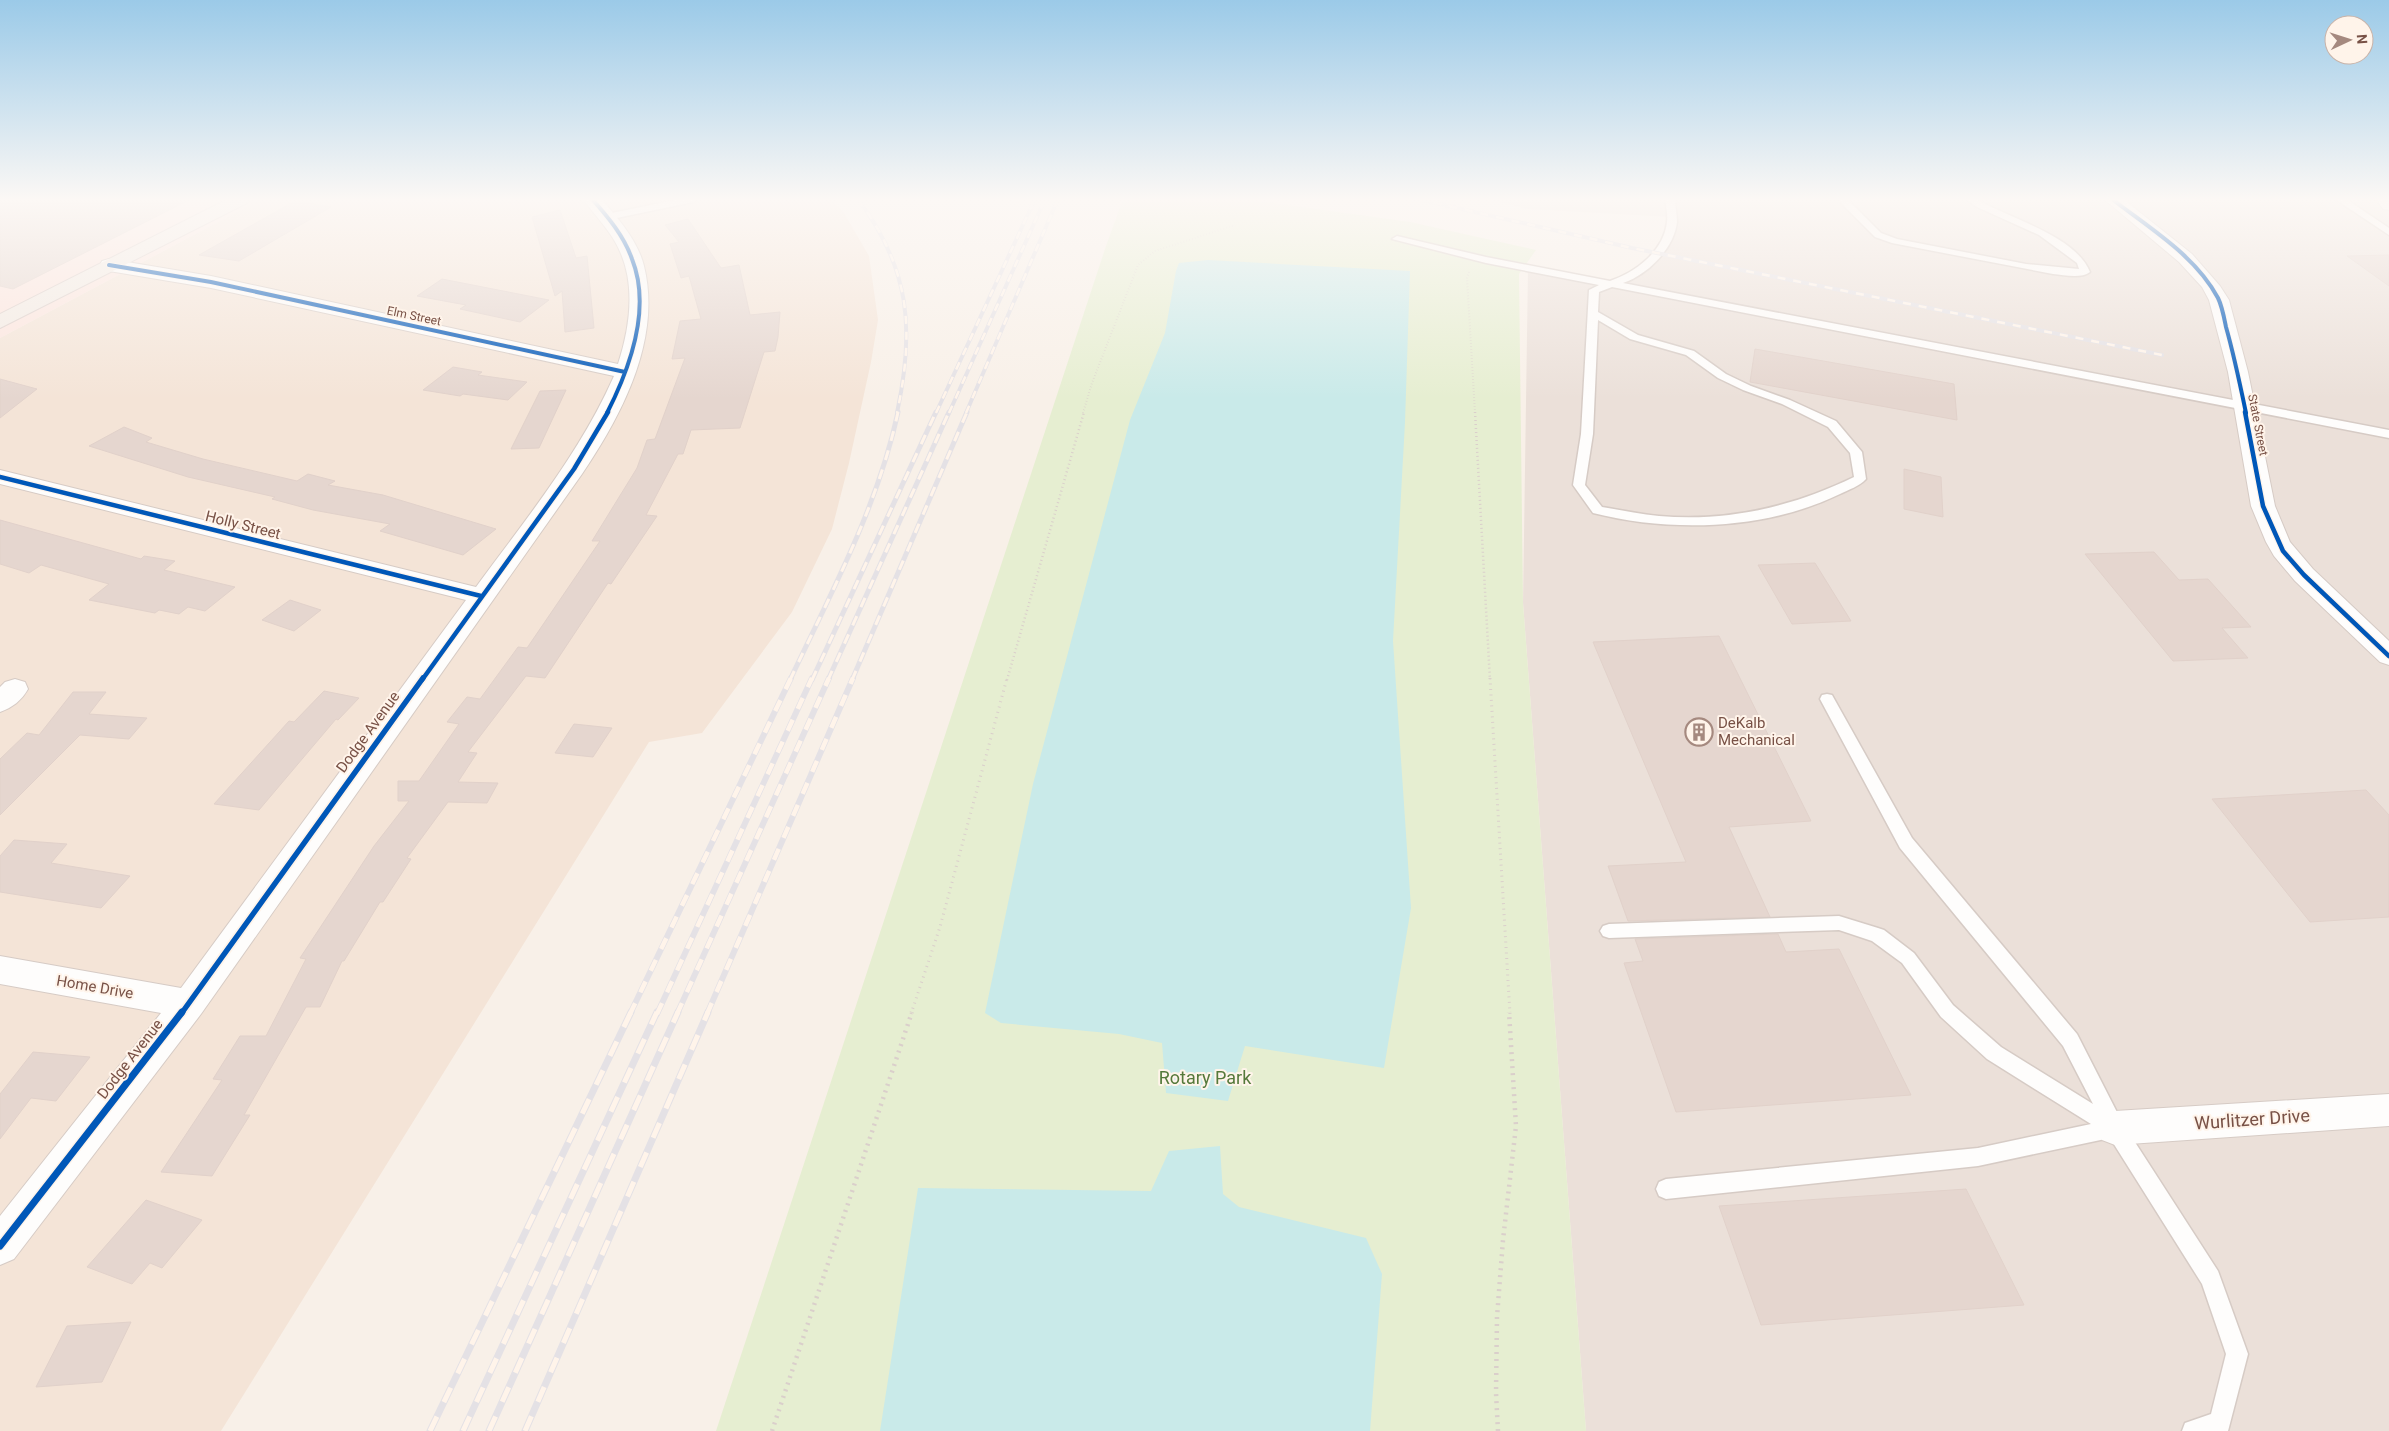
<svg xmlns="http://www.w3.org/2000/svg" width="2389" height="1431" font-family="Roboto,sans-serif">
	<rect width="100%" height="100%" fill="#f8f0e8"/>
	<path fill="#f4e4d7" d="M261 199H831L844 213 869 256 878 320 871 362 849 463 832 529 792 612 702 733 649 742 221 1431H0V338Z"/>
	<path fill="#fce5de" d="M0 199H261L0 338Z"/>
	<path fill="#ebe0d9" d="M1490 199H2389V1431H1586L1523 603 1528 268 1612 284 1659 254 1671 217 1527 209Z"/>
	<path fill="#e6eed1" d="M1123 199H1245L1410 222 1536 250 1519 274 1523 603 1586 1431H716L1106 246Z"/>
	<path fill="#c9eae9" d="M1208 260 1410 271 1405 422 1393 641 1411 908 1384 1068 1245 1046 1228 1101 1166 1093 1162 1043 1119 1034 1001 1023 985 1013 1033 784 1130 420 1165 333 1176 271 1179 263Z
		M1220 1146 1223 1194 1239 1207 1366 1238 1382 1274 1370 1431H880L918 1188 1151 1191 1169 1151Z"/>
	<path fill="#e5d6cf" stroke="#e1d1ca" d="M0 199H191L13 289 0 286Z
		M295 201 331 207 239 261 199 255Z
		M560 210 576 258 587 256 594 328 565 332 562 291 555 296 532 217Z
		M688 219 721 268 739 265 750 315 780 312 778 337 775 351 764 352 740 428 691 430 683 454H678L646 515 657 516 611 584 608 583 545 678 526 676 468 752 477 753 458 782 498 783 487 803 448 802 407 858 411 859 383 902H380L344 961H342L320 1007H306L244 1115H250L212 1176 161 1172 222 1080 213 1079 240 1036H266L306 959 300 958 374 846 409 801H398V781H419L459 724 447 722 467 697 480 699 518 647 527 648 600 541H592L637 468 647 440 655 439 685 358 672 359 680 321 701 319 689 276 681 278 670 244 679 242 665 225Z
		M2389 255V286L2347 256Z
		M442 279 549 300 520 322 460 309 466 305 417 296Z
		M1755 349 1954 384 1957 420 1750 382Z
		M453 367 482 372 478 375 527 382 508 400 463 394 460 396 423 390Z
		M0 379 37 389 0 418Z
		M566 390 539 448 511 449 540 391Z
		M124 427 152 438 146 442 203 459 297 481 308 474 335 481 328 485 383 495 496 529 463 555 380 531 390 524 313 510 272 499 275 497 188 477 89 446Z
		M1904 469 1941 477 1943 517 1904 509Z
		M0 520 141 559 144 556 175 561 164 570 235 587 205 611 188 607 179 614 159 610 155 613 89 600 109 584 41 565 29 573 0 564Z
		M2154 552 2179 580 2208 579 2251 627 2222 628 2248 658 2173 661 2085 554Z
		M1815 563 1851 621 1792 624 1758 565Z
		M290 600 321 610 294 631 262 620Z
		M1719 636 1811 821 1729 827 1770 917 1628 921 1608 866 1686 862 1593 642Z
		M324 691 359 698 338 720 336 719 259 810 214 804 289 721 294 722Z
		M73 692H106L89 714 147 718 129 739 80 735 0 815V759L27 733 39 735Z
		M574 724 612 728 593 757 555 753Z
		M2366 790 2389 815V917L2310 922 2212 799Z
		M14 840 67 844 51 863 130 876 101 908 0 892V856Z
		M1778 934 1786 952 1839 949 1911 1095 1676 1112 1624 963 1643 961 1635 939Z
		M33 1052 90 1057 56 1101 31 1098 0 1139V1094Z
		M1966 1189 2024 1305 1761 1325 1719 1206Z
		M146 1200 202 1220 162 1268 150 1263 132 1284 87 1267Z
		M131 1322 102 1382 36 1387 67 1326Z"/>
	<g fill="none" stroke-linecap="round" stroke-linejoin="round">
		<g stroke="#d6cbc5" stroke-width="3">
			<path id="service" d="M680 199H698L693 202 607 220 602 217 607 214Z
				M1665 199H1675C1675 206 1677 215 1677 222 1674 249 1647 275 1623 283L2389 430V438L1612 287 1599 292 1598 312 1638 335 1694 351 1726 374 1751 386 1790 400 1836 421 1862 452 1866 479C1860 486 1848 490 1840 494 1766 530 1672 533 1593 513L1573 485 1581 434 1589 290 1599 285 1486 263 1392 239 1397 236 1486 257 1610 281C1636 272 1664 251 1667 222 1668 215 1666 206 1665 199ZM1598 320 1630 339 1686 355 1718 378 1743 390 1782 404 1828 427 1850 453 1854 477C1792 507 1728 522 1659 516 1640 514 1621 510 1602 507L1585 485 1593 434Z
				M1837 199H1847L1881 233 1897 239 2026 264 2079 269 2077 263 2039 235 1977 207 1965 199H1976C2008 218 2075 235 2090 272 2081 279 2064 275 2053 274L1892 243 1875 237Z
				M2335 199H2346L2389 228V235Z
				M1827 694 1832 695 1912 838 2077 1034 2122 1122 2218 1271 2248 1354 2228 1431H2182L2185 1423 2211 1414 2226 1354 2202 1284 2110 1138 1978 1166 1666 1199 1659 1196 1656 1189 1659 1182 1666 1179 1978 1148 2091 1124 1987 1059 1941 1017 1902 963 1872 941 1839 930 1609 938 1603 936 1600 931 1603 926 1609 924 1839 916 1878 928 1884 930 1914 953 1953 1005 2001 1047 2093 1104 2063 1046 1900 848 1820 699 1822 695Z"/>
		</g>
		<g stroke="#d6cbc5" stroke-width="2">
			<path id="minor" d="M583 199H601C618 218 638 241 644 266 662 339 622 415 582 474L201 1014 14 1259 0 1265V1216L161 1013 0 984V956L181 988 466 600 0 484V470L476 587C526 519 580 453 614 376L211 288 109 271 102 269 100 265 102 261 109 259 211 276 618 364C631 324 637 278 614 240 605 225 593 213 583 199Z
				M2104 199H2123L2192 254 2220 286 2229 300 2248 372 2275 506 2290 542 2313 569 2389 641V665L2380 662 2295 581 2274 556 2266 542 2251 506 2228 372 2209 300 2202 287 2179 262Z
				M2376 199H2389V210L2383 209Z
				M15 679 25 682 28 689C22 700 12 708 0 712V687L5 682Z
				M2389 1094V1126L2115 1145 2102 1140 2097 1128 2102 1116 2115 1111Z"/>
		</g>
		<g stroke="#dacdc8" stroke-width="2">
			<path id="primary" d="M228 199H250L247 203 0 328V314Z"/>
		</g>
		<path stroke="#dacfcb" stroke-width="2" stroke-dasharray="0.5 2.5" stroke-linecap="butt" d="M1469 272 1467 278 1475 413
			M1083 413 1092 383 1138 265 1155 251 1235 225"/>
		<path stroke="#dacfcb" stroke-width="2.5" stroke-dasharray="1 3" stroke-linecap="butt" d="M1475 412 1490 680
			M1007 680 1084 412"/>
		<path stroke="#dacfcb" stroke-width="3" stroke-dasharray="1 4.5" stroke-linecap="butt" d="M1490 678 1510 1014
			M911 1014 940 927 1007 678"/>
		<path stroke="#dacfcb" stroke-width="4.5" stroke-dasharray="2 5" stroke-linecap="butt" d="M772 1431 912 1012
			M1498 1431 1496 1393 1497 1317 1503 1240 1516 1126 1509 1012"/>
		<use href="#service" fill="#fefdfc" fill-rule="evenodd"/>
		<use href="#minor" fill="#fefdfc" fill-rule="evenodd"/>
		<use href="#primary" fill="#f3ebe4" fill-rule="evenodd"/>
		<g stroke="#e4e1e5" stroke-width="4">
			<path id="rail-far3" d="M858 199C910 269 915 329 897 413
				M1418 199 1632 248 2162 355
				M936 413 1035 199
				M949 413 1045 199
				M966 413 1058 199"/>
		</g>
		<g stroke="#e4e1e5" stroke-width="5">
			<path id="rail-far2" d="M790 680C831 593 878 506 898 412
				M812 680 936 412
				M828 680 949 412
				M852 680 967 412"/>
		</g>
		<g stroke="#e4e1e5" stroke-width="6">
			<path id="rail-far1" d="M630 1014 791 678
				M657 1014 812 678
				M677 1014 829 678
				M707 1014 853 678"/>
		</g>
		<g stroke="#e4e1e5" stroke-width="7">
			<path id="rail" d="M430 1431 631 1012
				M463 1431 657 1012
				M489 1431 678 1012
				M525 1431 708 1012"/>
		</g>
		<use href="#rail-far3" stroke="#fff4ea" stroke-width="2.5" stroke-dasharray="8" stroke-linecap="butt"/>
		<use href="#rail-far2" stroke="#fff4ea" stroke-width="3" stroke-dasharray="10" stroke-linecap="butt"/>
		<use href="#rail-far1" stroke="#fff4ea" stroke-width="4.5" stroke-dasharray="12" stroke-linecap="butt"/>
		<use href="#rail" stroke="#fff4ea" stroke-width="5" stroke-dasharray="16" stroke-linecap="butt"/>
		<g stroke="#fff4ea" stroke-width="5.5">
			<path id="cycleway-far3" d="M592 199C608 217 624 236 632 259 652 309 630 368 607 413
				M2112 199C2149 228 2195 255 2218 298 2222 306 2224 317 2226 327 2234 355 2240 384 2246 413
				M109 265 211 282 625 372"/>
		</g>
		<g stroke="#fff4ea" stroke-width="7">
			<path id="cycleway-far2" d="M2245 412 2263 506 2283 551 2304 575 2389 656
				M0 477 481 596
				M422 680 574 469 608 412"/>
		</g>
		<g stroke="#fff4ea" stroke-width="9">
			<path id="cycleway-far1" d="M181 1014 423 678"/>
		</g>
		<g stroke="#fff4ea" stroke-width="10">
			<path id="cycleway" d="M0 1246 182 1012"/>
		</g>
		<use href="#cycleway-far3" stroke="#0057b8" stroke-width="4"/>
		<use href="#cycleway-far2" stroke="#0057b8" stroke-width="4.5"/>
		<use href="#cycleway-far1" stroke="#0057b8" stroke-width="5.5"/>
		<use href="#cycleway" stroke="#0057b8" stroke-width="7"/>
	</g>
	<linearGradient id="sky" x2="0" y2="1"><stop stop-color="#9bcae8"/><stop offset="0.5" stop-color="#fcf8f5"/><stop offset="1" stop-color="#fcf8f5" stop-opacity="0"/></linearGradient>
	<rect width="2389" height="399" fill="url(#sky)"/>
	<defs>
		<g id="building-ring" transform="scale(1.4375)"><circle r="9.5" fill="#fff4ea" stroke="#a5897f" stroke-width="1.5"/><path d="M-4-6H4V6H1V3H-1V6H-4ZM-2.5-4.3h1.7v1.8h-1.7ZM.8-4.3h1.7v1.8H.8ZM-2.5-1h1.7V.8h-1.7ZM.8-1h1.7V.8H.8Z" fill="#a5897f"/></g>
	</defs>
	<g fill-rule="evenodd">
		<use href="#building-ring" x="1699" y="732"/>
	</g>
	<g text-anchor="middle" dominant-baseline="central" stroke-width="4" stroke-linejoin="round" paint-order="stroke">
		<g font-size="12" fill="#785146" stroke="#fff4ea">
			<text transform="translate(414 316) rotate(12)">Elm Street</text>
			<text transform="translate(2258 425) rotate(79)">State Street</text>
		</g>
		<g font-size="15" fill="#785146" stroke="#fff4ea">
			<text transform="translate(243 525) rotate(14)">Holly Street</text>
			<text transform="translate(368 732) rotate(-54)">Dodge Avenue</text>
			<text transform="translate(95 987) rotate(10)">Home Drive</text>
			<text transform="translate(130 1059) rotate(-52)">Dodge Avenue</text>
		</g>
		<g font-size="15" fill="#785146" stroke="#fff4ea" text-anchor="start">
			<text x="1718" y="723">DeKalb<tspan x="1718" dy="17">Mechanical</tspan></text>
		</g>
		<g font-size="18" fill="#55793b" stroke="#fff4ea">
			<text x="1205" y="1077">Rotary Park</text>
		</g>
		<g font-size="18" fill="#785146" stroke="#fff4ea">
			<text transform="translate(2252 1119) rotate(-4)">Wurlitzer Drive</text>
		</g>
	</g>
	<g transform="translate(2349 40) rotate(86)"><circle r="24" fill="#fff4ea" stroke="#c9b3a8"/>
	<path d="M0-4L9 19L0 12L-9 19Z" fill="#a5897f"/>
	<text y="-8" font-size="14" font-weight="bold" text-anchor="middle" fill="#785146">N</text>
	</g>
</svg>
